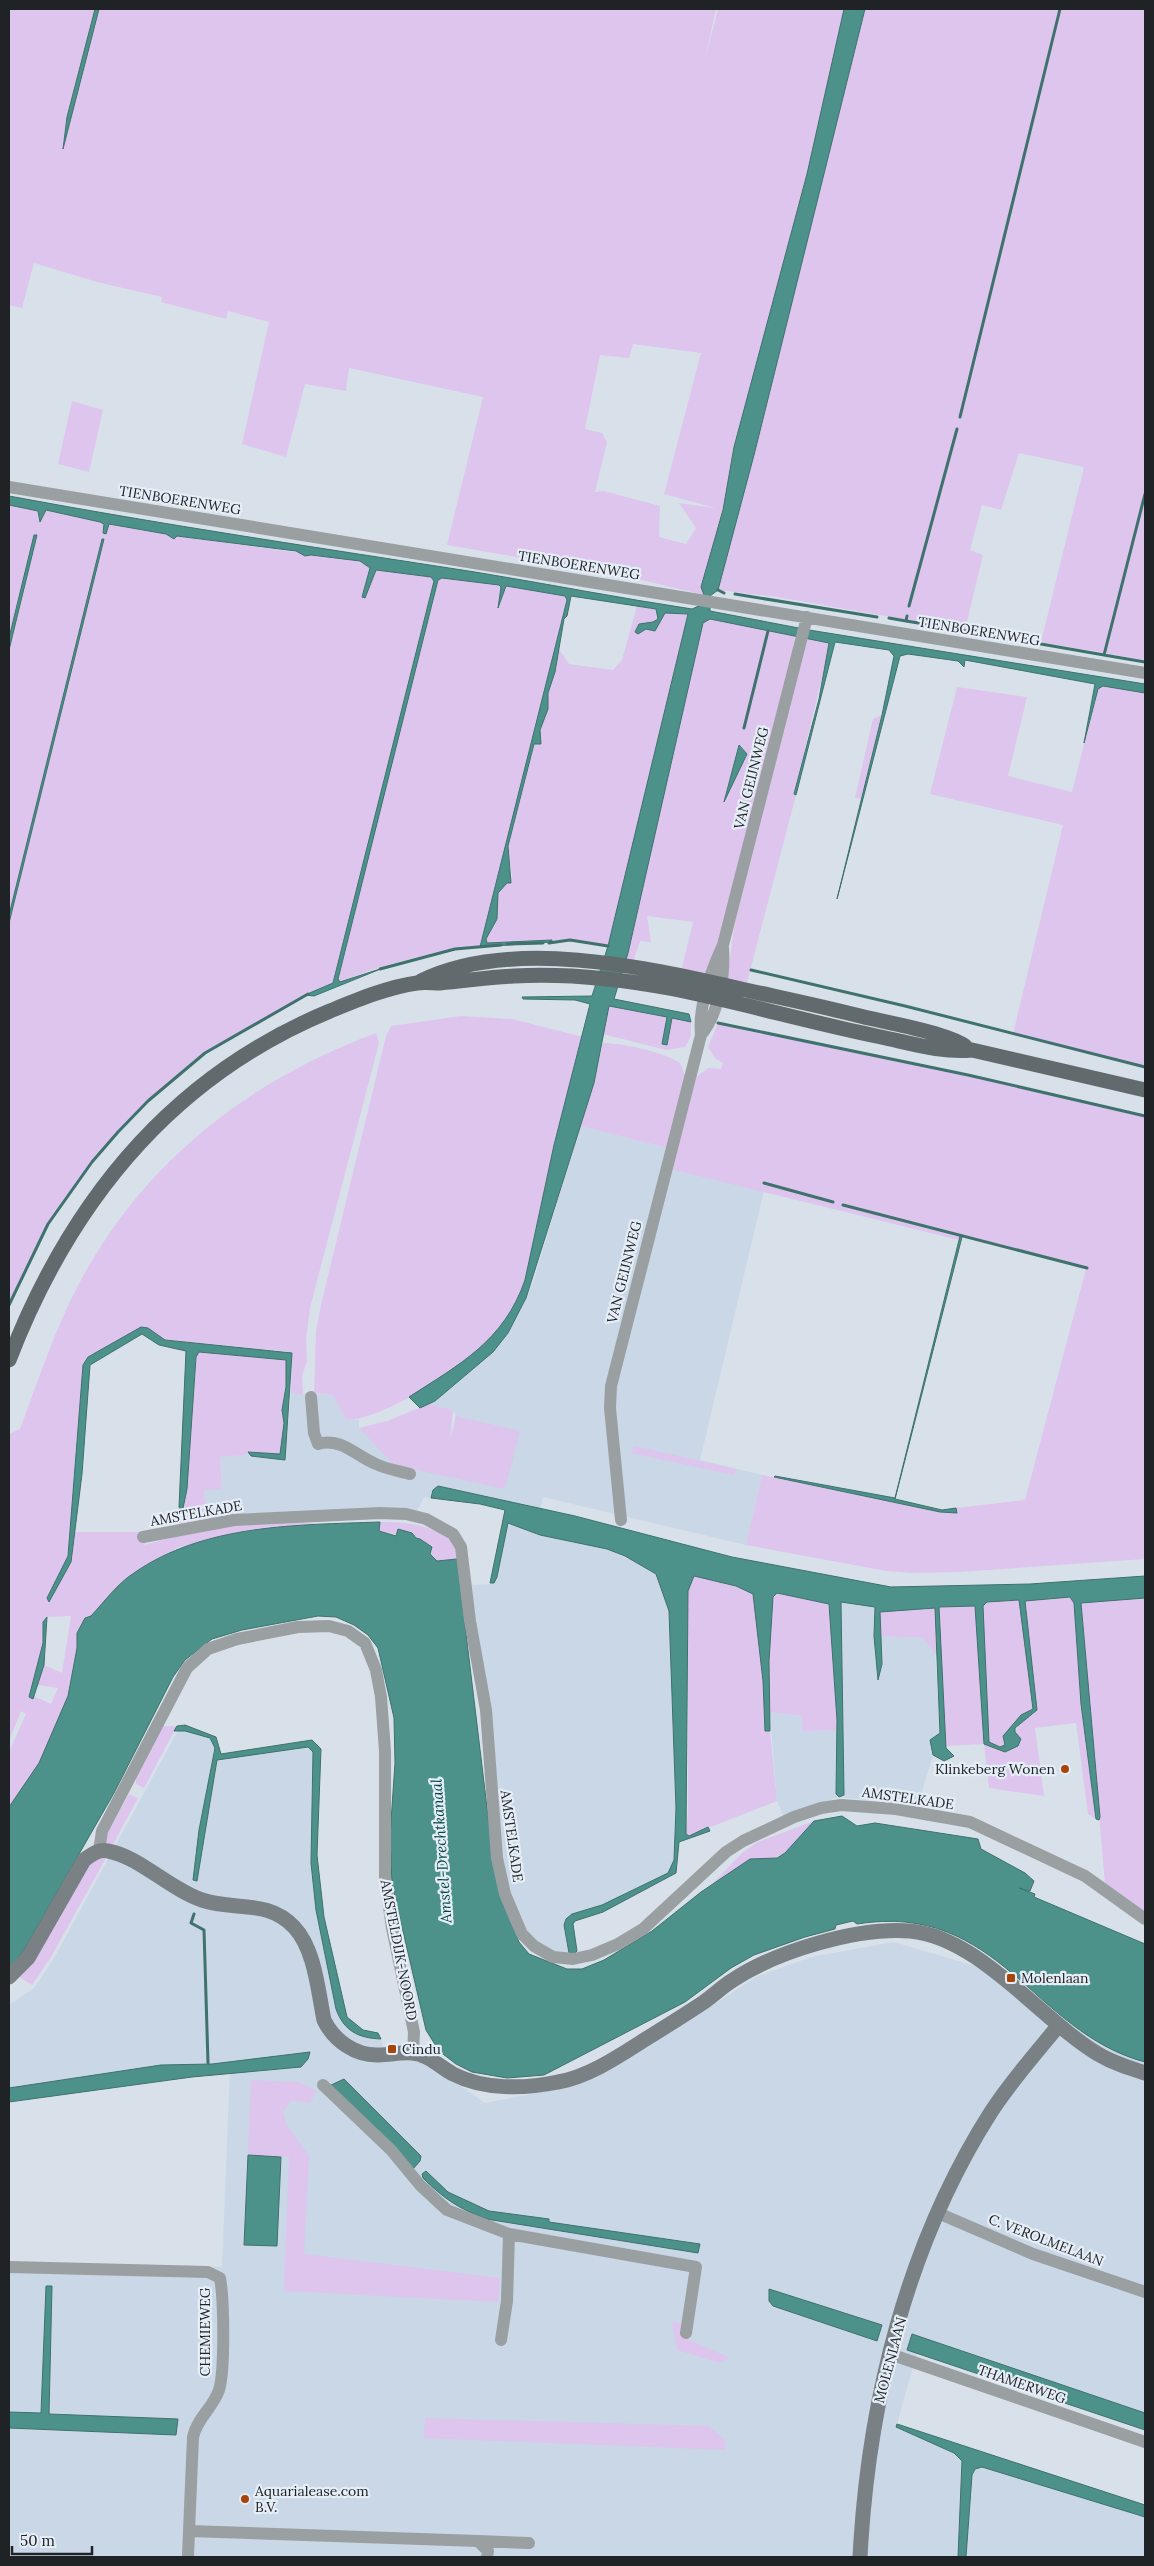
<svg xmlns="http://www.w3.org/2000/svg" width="1154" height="2566" font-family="Lora,serif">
	<rect width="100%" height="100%" fill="#d8e1ea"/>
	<path fill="#c9d7e6" d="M580 1126 668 1148 670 1169 764 1191 700 1460 762 1475 746 1545 543 1497 540 1509 438 1486 433 1490 431 1498 424 1497 416 1513 207 1521 204 1490 222 1488 220 1457 245 1455 248 1452 285 1460 291 1393 333 1395 346 1420H359V1428L448 1448 456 1416 453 1410 429 1404 455 1385 508 1333 521 1308 533 1283Z
		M508 1523 540 1535 607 1549 643 1566 656 1574 669 1611 676 1808 674 1860 668 1873 602 1905 572 1914 564 1925 567 1947 572 1954 546 1950 523 1929 508 1891 501 1857 471 1585 492 1584Z
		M841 1602 875 1606 874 1636 878 1679 882 1664 881 1636 923 1638 935 1651 940 1733 932 1738 931 1751 933 1755 918 1805 839 1797 784 1817 777 1801 770 1712 803 1716 802 1731 838 1730 836 1794 840 1797 844 1794Z
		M180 1727 214 1739 220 1756 312 1743 318 1751 313 1863 320 1915 345 2021 360 2031 381 2038 383 2051 420 2058 485 2103 547 2091 696 2016 756 1977 811 1957 894 1942 992 1971 1145 2058V2424L918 2350 897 2424 1145 2511V2557H9V2263L222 2267 230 2070 9 2097V2005L34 1988 53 1960Z"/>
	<path fill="#ddc5ee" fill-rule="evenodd" d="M9 9H95L67 117 64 143 99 9H716L705 59 718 9H844L807 174 734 447 723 510 704 595 617 574 447 545 483 397 349 368 346 391 305 384 286 457 242 444 269 322 228 311 226 319 161 302 162 297 97 282 34 263 22 308 9 305ZM633 344 701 353 664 494 716 508 679 503 696 528 686 544 659 537 660 506 604 491 595 492 607 442 602 433 585 429 600 355 629 358Z
		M865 9H1145V660L1041 642 1084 467 1019 453 1001 510 982 505 970 550 983 555 965 630 777 597 718 590 754 455Z
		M72 401 103 410 89 472 58 464Z
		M9 505 38 511 40 521 45 510 100 522 104 524 103 533H106L108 524 166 534 171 537 177 536 360 561 370 568 362 597 365 598 375 570 431 577 434 581 333 983 305 995 205 1053 148 1101 92 1162 48 1224 9 1305V923L104 539 9 915V650L37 536 34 535 9 638Z
		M442 578 499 585 501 587 499 608 506 586 565 596 567 600 482 940 480 947C434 951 383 964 340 982L338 979 438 580Z
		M637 606 656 609 658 615V619L646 629 655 631 665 613 688 614 608 946 570 940 552 942V940L487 943 486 939 497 919 498 893 512 876 508 846 534 744 540 737V730L548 709V693L559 649 569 664 613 670 622 660Z
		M710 619 795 636 788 676 721 938 705 975 681 971 693 922 647 916 651 942 640 941 633 962 625 960 703 623ZM738 745 747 754 725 799Z
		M807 638 829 643V648L794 794 796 795 746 986 727 982 734 927Z
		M1103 686 1145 693V1067L1013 1034 1063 825 930 794 957 687 1027 697 1008 776 1072 792 1098 689Z
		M882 715 861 799 855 798 873 719Z
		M609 1006 667 1017 662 1044 667 1045 672 1017 691 1022V1036L685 1047 666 1050 603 1034Z
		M461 1016 512 1019 583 1037 554 1145 525 1280C517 1303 503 1328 485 1345 459 1369 381 1421 346 1420L333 1395 314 1393 316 1331 321 1305 386 1036 391 1026Z
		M718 1023 968 1075 1145 1116V1559L959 1572 915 1573 886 1571 746 1545 762 1475 941 1512 957 1513 956 1508 1025 1500 1086 1269 962 1236 959 1240 670 1169 697 1076 709 1068 721 1069 723 1063 715 1058 708 1047Z
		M376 1033 379 1043 310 1308 306 1340 307 1361 302 1376 303 1394 291 1393 292 1353 285 1351 165 1340 148 1328 88 1356 76 1444 68 1556 47 1598 71 1562 74 1532H151L144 1545 210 1527 283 1522 328 1524 265 1529 179 1547 153 1561 91 1616 85 1618 77 1633V1648L68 1696 39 1763 9 1807V1752L26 1714 21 1711 9 1741V1434L20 1429C35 1389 49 1347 67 1308 129 1174 239 1084 376 1033ZM71 1616 62 1673 44 1665 37 1685 58 1688 51 1704 34 1696 33 1698 43 1643V1622L47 1617Z
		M603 1043C622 1043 664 1052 680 1063L685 1076 668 1148 580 1126 594 1083Z
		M199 1352 286 1360V1387L282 1410 284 1423 280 1455 248 1452 245 1455 220 1457 222 1489 204 1490 207 1521 177 1527 179 1507 181 1512 187 1489 196 1357Z
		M429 1404 453 1410 450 1441 456 1416 520 1431 505 1489 394 1465 359 1428 387 1421Z
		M634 1446 736 1469 734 1475 631 1453Z
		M380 1522C409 1521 436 1526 458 1545L457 1559 437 1561 416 1538 379 1531Z
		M694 1576 736 1586 754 1594 763 1681 765 1730 770 1731 777 1801 688 1836 686 1834 688 1813V1591Z
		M777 1593 829 1604 838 1730 802 1731V1716L770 1712 769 1661 773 1597Z
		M1070 1597 1074 1603 1081 1704 1096 1819 1088 1814 1076 1723 1035 1728 1044 1796 989 1788 984 1744 946 1746 939 1607 975 1606 984 1744 1005 1752 1012 1747C1015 1731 1017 1721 1034 1714L1025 1601Z
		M1145 1598V1913L1105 1884 1081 1603Z
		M1019 1600 1033 1709 1021 1715 1003 1736 1005 1746 1000 1747 989 1742 983 1606 987 1602Z
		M936 1607 937 1655 923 1638 881 1636 880 1612Z
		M163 1726H177L144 1788 136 1784V1777Z
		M129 1794 138 1798 112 1846 105 1845 107 1834Z
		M814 1821 785 1853 712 1884 743 1852 758 1842Z
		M106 1858 51 1957 32 1985 19 1977 38 1953 92 1859Z
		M251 2080 299 2082 316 2091 310 2103 291 2100 283 2111 286 2123 309 2156 304 2254 500 2278 498 2302 284 2291 289 2157 248 2155Z
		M672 2322 685 2324 689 2340 730 2358 720 2363 680 2351 677 2349Z
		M425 2418 709 2426 725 2440 726 2450 424 2438Z"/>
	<path fill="#4c928b" stroke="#3f716d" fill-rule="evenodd" d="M95 9H99L63 149 67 117Z
		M844 9H865L754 455 718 590 710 596V611L809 630 1145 684V693L1103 686 1098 689 1084 743 1095 684 965 660 964 667 958 661 908 654 900 656 837 899 882 715 894 656 889 650 835 642 796 795 794 794 819 699 829 643 710 619 703 623 628 953 614 999 689 1014 691 1022 672 1018 667 1045 662 1044 667 1017 609 1006 594 1083 526 1298 508 1333 493 1352 435 1401 420 1408 409 1397C460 1364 504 1341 525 1280L554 1145 590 1004 575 1000 523 999 522 997 592 996 608 946 688 614 665 613 655 631 646 629 638 634 635 632 639 624 653 622 658 619 656 609 571 596 567 616 564 619 555 672 548 693V709L540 730 541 744H534L508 846 511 883H507L498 893 497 919 486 939 487 943 552 940V942L480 947 567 600 565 596 506 586 498 608 501 587 499 585 442 578 438 580 338 979 340 982 383 968 314 996 305 995 333 983 434 581 431 577 376 570 365 598 362 597 370 568 360 561 311 555 305 556 296 551 177 536 174 539 166 534 109 524 106 534 103 533 104 524 100 522 46 510 40 522 38 511 9 505V496C164 525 320 548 475 572 548 584 619 598 692 609L701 605 704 595 701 587 723 510 734 447 807 174Z
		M34 535H37L9 650V638Z
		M102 539H104L9 923V915Z
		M739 745 747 754 724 802Z
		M960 1236 962 1237 895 1499 942 1510 956 1508 957 1513 940 1512 774 1477 775 1476 895 1498Z
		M141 1327 148 1328 165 1340 292 1353 285 1460 251 1456 248 1452 280 1454 284 1423 282 1410 286 1387V1360L199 1352 196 1357 187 1489 182 1513 179 1507 186 1351 159 1345 142 1334 90 1365 82 1474 71 1562 49 1602 47 1598 68 1556 83 1365 88 1357Z
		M438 1486 575 1516 732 1557 891 1587 1030 1584 1145 1576V1598L1081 1603 1100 1817 1099 1820 1096 1819 1081 1704 1074 1603 1070 1597 1025 1601 1037 1710 1015 1728V1732L1021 1739 1018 1746 1005 1752 984 1744 975 1606 939 1607 946 1748 954 1756 944 1761 933 1755 930 1740 940 1733 935 1608 880 1612 882 1664 878 1680 874 1636 875 1607 841 1602 844 1795 839 1797 836 1794 837 1720 829 1604 777 1593 773 1597 769 1661 770 1731H765L763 1681 753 1594 736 1586 694 1576 688 1591 686 1834 689 1836 708 1827 710 1831 679 1842 676 1873 603 1912 575 1921 573 1924 577 1951 574 1954 569 1953 564 1925 566 1919 572 1914 602 1905 668 1873 674 1860 676 1808 669 1611 656 1574 625 1556 607 1549 540 1535 508 1523 497 1577 494 1583H490L505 1510 480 1504 431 1498 433 1490ZM1019 1600 1033 1709 1021 1715 1003 1736 1005 1745 1000 1747 989 1742 983 1606 987 1602Z
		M380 1522 379 1531 396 1536 398 1529 412 1533 416 1538 420 1539 432 1547 430 1554 437 1561 457 1559 493 1857 512 1924 519 1942 529 1954 567 1969H582L604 1960 652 1931 701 1892 750 1859 777 1858 785 1853 814 1821 842 1816 857 1826 875 1823 978 1839 981 1849 1025 1873 1034 1881 1030 1891 1019 1888 1035 1894 1034 1897 1145 1944V2062C1032 2032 999 1901 857 1924L853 1921 836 1925 835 1929 805 1937 754 1955 731 1968 685 2002 544 2075 507 2078 472 2072 456 2064 439 2051 426 2030 392 1884 390 1836 395 1763 394 1718 378 1648 368 1635 354 1625 336 1617 318 1616 242 1630 212 1639 185 1660 173 1677 114 1793 24 1950 9 1970V1807L39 1763 68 1696 77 1648V1633L85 1618 91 1616C104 1602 118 1583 134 1573 204 1524 297 1525 380 1522Z
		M47 1617 44 1665 33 1699 29 1697 43 1643V1622Z
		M185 1725 216 1737 221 1754 312 1740 321 1749 317 1855 324 1917 347 2017 363 2030 378 2033 381 2039C358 2038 344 2031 336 2009L316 1910 311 1863 313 1752 308 1747 217 1760 197 1881 193 1880 199 1830 215 1748 210 1738 185 1731H174L177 1726Z
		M310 2052 308 2059 301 2067 192 2077 9 2102V2088L161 2065 212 2064Z
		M344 2079 421 2156 420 2161 413 2169 329 2086Z
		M248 2155 281 2157 277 2246 244 2245Z
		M426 2171 448 2192 489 2211 549 2219V2222L700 2244 698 2253 486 2219C458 2208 444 2199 423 2178L422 2174Z
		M46 2286H52L49 2414 178 2419 176 2435 9 2428V2412L41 2413Z
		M769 2289 882 2325 877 2341 773 2306 769 2301Z
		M912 2334 1145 2413V2430L907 2350Z
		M897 2424 1145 2505V2517L982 2467 975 2469 972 2475 966 2557H958L962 2461 954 2453 896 2427Z"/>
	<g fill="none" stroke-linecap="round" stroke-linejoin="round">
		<path stroke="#3f716d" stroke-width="3" d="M960 417 1060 9
			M718 590 724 593
			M735 594 877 617
			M909 606 957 429
			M889 618 906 621 907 616
			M906 621 949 628
			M959 630 981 633
			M1041 644 1104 655 1145 494
			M1104 655 1145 662
			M744 728 768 631
			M549 943 570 940 608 946
			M507 944 543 943
			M380 969 455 949 501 945
			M751 970 905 1006 1145 1067
			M718 1023 968 1075 1145 1116
			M764 1183 833 1202
			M843 1205 1087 1268
			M9 1305 48 1224 92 1162 118 1132 148 1101 205 1053 308 994
			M194 1914 191 1923 204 1930 208 2063"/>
		<path stroke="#9aa0a2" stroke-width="12" d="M9 487 1145 673
			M701 1035C719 1013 725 976 723 948
			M311 1397 314 1433 318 1444C341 1437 356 1456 376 1464 386 1469 399 1471 410 1474
			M621 1520 610 1408 611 1386 701 1035C698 1006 711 971 723 945L807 617
			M143 1537 234 1520 380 1513 406 1514 426 1519 453 1534 461 1547 470 1621 486 1710 497 1858 505 1894 522 1934 534 1946 553 1957 573 1959 592 1955 618 1944 643 1929 726 1852 743 1841 794 1817 821 1808 841 1805 896 1809 970 1822 1085 1876 1145 1919
			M99 1851 102 1831 187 1668 208 1649 237 1639 298 1627 329 1626 348 1631 365 1643 376 1670 381 1697 385 1751V1879L392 1928 414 2032 413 2053
			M323 2085 391 2150 420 2185 447 2210 509 2234 696 2267 686 2333
			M938 2213 1033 2254 1145 2292
			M9 2267 208 2272 220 2278C224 2299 225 2371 219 2390 213 2408 197 2418 193 2437L189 2531
			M501 2340 507 2301 509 2234
			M890 2354 1145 2442
			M478 2541 529 2543
			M188 2557 189 2531 478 2541 488 2551 487 2557"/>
		<path stroke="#798184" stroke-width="15" d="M9 1977 28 1958 84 1860C91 1855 98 1849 108 1851 138 1856 171 1890 202 1900 234 1911 268 1899 294 1927 315 1949 318 1991 324 2020 334 2041 356 2056 379 2055 390 2055 401 2052 412 2053 428 2054 440 2067 453 2074 484 2090 524 2089 558 2082 587 2077 616 2058 641 2042 662 2029 683 2016 704 2002 714 1995 723 1986 733 1980 777 1951 857 1927 910 1931 979 1937 1040 2019 1098 2054 1113 2063 1129 2068 1145 2073
			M860 2557C868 2402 907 2244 991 2112 1011 2081 1036 2053 1059 2025"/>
		<path stroke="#616b6e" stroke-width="15" d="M421 981C510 937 645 967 737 988 777 997 816 1005 856 1015 883 1022 944 1032 965 1046
			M9 1360C70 1202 170 1077 330 1011 357 1000 388 987 417 983 425 982 432 983 440 983 465 981 489 977 514 976 568 973 621 979 674 989 743 1003 812 1023 881 1037 910 1043 942 1053 972 1050L1145 1090"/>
	</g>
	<g fill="#a74409" stroke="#e5eef7" stroke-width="2">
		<circle cx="1065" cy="1769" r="5"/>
		<rect x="1006" y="1973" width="10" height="10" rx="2.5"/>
		<rect x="387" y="2044" width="10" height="10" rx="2.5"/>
		<circle cx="245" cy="2499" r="5"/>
	</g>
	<g text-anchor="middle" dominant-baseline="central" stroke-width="4.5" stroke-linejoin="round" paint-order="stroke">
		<g font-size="14" fill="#202326" stroke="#e5eef7">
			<text transform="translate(180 500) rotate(9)">TIENBOERENWEG</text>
			<text transform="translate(579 565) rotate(9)">TIENBOERENWEG</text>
			<text transform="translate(979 631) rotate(9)">TIENBOERENWEG</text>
			<text transform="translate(751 778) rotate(-76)">VAN GEIJNWEG</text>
			<text transform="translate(624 1272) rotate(-76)">VAN GEIJNWEG</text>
			<text transform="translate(196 1513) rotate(-10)">AMSTELKADE</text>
			<text transform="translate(908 1798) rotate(8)">AMSTELKADE</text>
			<text transform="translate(512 1836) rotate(82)">AMSTELKADE</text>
			<text transform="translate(399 1950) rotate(79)">AMSTELDIJK-NOORD</text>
			<text transform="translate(1046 2240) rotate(21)">C. VEROLMELAAN</text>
			<text transform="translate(205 2332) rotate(-90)">CHEMIEWEG</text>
			<text transform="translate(890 2360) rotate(-75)">MOLENLAAN</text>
			<text transform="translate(1022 2384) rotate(19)">THAMERWEG</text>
		</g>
		<g font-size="14" fill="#202326" stroke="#e5eef7" text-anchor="start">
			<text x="1055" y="1769" text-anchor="end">Klinkeberg Wonen</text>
			<text x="1021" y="1978">Molenlaan</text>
			<text x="402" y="2049">Cindu</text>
			<text x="255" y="2491">Aquarialease.com<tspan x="255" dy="16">B.V.</tspan></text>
		</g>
		<g font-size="15" font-style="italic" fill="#024641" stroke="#e5eef7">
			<text transform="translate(441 1851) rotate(-94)">Amstel-Drechtkanaal</text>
		</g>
	</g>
	<rect width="1154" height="2566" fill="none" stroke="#202326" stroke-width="20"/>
	<path d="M12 2546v8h80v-8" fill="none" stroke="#202326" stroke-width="2.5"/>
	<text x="20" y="2546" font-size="15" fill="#202326" stroke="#e5eef7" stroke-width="4" paint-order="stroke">50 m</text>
</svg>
